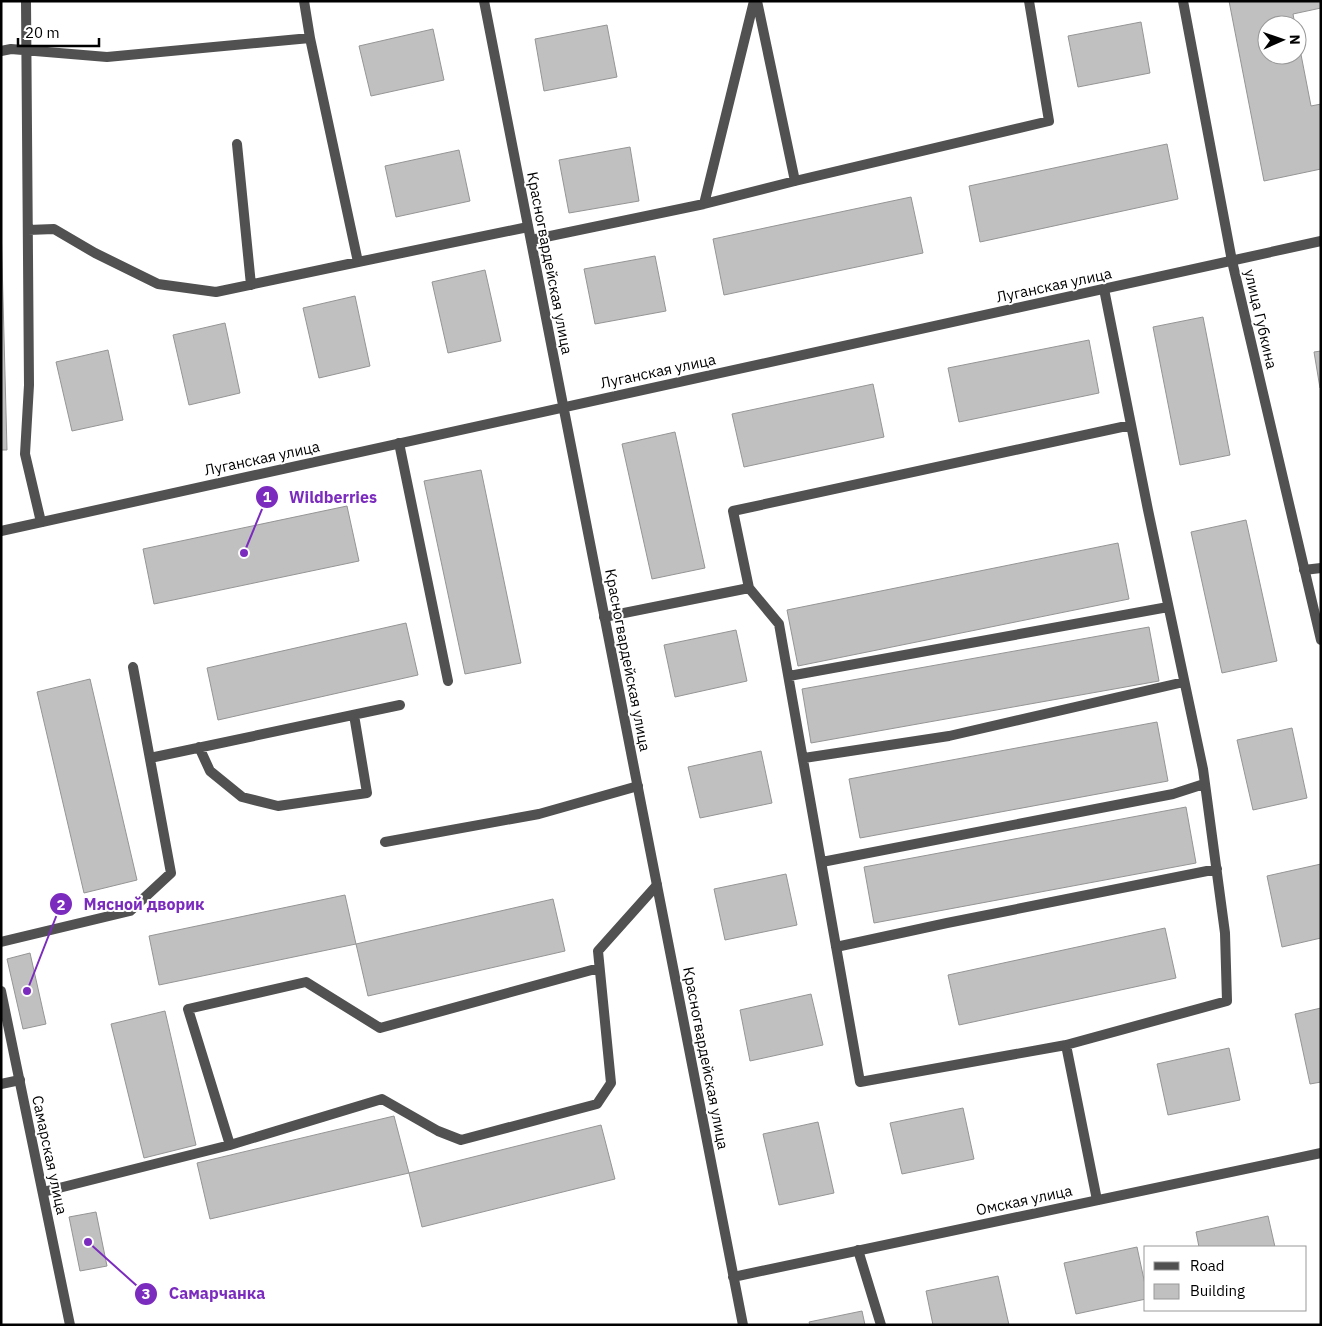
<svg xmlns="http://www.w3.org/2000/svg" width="1322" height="1326" font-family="'IBM Plex Sans',sans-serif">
	<rect width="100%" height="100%" fill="#fff"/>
	<path fill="#c0c0c0" stroke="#959595" d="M1229 1H1320L1321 8 1293 14 1295 25H1267V55H1297V34L1311 106 1321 104V169L1264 181Z
		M1141 22 1150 73 1078 87 1068 36Z
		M607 25 617 77 544 91 535 39Z
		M433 29 444 80 371 96 359 46Z
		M1167 144 1178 199 980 242 969 186Z
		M630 147 639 201 569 213 559 160Z
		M459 150 470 201 396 217 385 166Z
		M911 197 923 253 724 295 713 239Z
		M1 223 7 450H1Z
		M655 256 666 311 595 324 584 269Z
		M485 270 501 341 448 353 432 282Z
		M355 296 370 366 319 378 303 308Z
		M1203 317 1230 455 1180 465 1153 327Z
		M225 323 240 393 189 405 173 335Z
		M1089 340 1099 393 959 422 948 368Z
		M108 350 123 420 72 431 56 362Z
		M1321 351V388H1320L1314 352Z
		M873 384 884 437 744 467 732 414Z
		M675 432 705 568 652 579 622 444Z
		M481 470 521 663 465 674 424 481Z
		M347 506 359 561 154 604 143 549Z
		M1246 520 1277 661 1222 673 1191 532Z
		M1118 543 1129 599 798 666 787 610Z
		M406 623 418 675 218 720 207 668Z
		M1149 627 1159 681 811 743 802 689Z
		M736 630 747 681 675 697 664 645Z
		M90 679 137 880 84 893 37 692Z
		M1157 722 1168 781 860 838 849 779Z
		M1292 728 1307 798 1253 810 1237 740Z
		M761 751 772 803 700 818 688 767Z
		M1186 807 1196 863 874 923 864 867Z
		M1321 864V938L1282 947 1267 876Z
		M786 874 797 925 725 940 714 889Z
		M345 895 356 944 159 985 149 936Z
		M553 899 565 951 368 996 356 944Z
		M1165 928 1176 978 959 1025 948 975Z
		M30 953 46 1024 23 1029 7 959Z
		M811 994 823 1045 750 1061 740 1010Z
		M1321 1008V1082L1310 1084 1295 1014Z
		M165 1011 196 1145 144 1158 111 1024Z
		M1229 1048 1240 1100 1168 1115 1157 1064Z
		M963 1108 974 1159 902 1174 890 1123Z
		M394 1116 409 1173 210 1219 197 1163Z
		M818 1122 834 1193 779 1205 763 1134Z
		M601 1125 615 1179 422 1227 409 1173Z
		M96 1212 107 1266 80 1271 69 1217Z
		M1268 1216 1275 1247H1199L1196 1232Z
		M1137 1247 1146 1289V1299L1076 1314 1064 1263Z
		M998 1276 1009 1325H933L926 1291Z
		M862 1311 865 1325H810L809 1322Z"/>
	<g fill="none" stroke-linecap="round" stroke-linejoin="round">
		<path stroke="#515151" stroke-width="10" d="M26 1 29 385 25 454 41 522
			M304 1 310 38
			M757 1 795 181
			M1 51 11 49 107 57 310 38 358 262 528 227
			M237 144 251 285
			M704 204 754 1
			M28 230 54 229 95 253 158 284 216 292 358 262
			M531 240 704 204 795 181 1049 121 1029 1
			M399 443 448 681
			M1304 570 1321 568
			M749 588 779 624 860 1082 1066 1045 1227 1001 1225 933 1203 769 1148 510 1104 289
			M604 617 749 588 733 511 1131 425
			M789 676 1168 607
			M199 747 210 771 242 797 278 806 367 793 354 715
			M150 758 400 705
			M804 758 949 736 1184 682
			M385 842 539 814 638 786
			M822 862 1173 794 1204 784
			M1 942 130 911 171 873 133 667
			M836 947 947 923 1217 869
			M1066 1045 1097 1200
			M1 1084 20 1080
			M230 1145 188 1009 306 982 380 1028 599 968
			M43 1192 230 1145 382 1099 438 1131 461 1140 597 1104 611 1083 598 951 657 885
			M858 1250 881 1325"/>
		<path stroke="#515151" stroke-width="10" d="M484 1 743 1325
			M1183 1 1232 261 1321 640
			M1 531 1321 241
			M1 991 70 1325
			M733 1277 1321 1153"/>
	</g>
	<g text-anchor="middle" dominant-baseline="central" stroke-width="4" stroke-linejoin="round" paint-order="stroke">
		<g font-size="15" fill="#000" stroke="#fff">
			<text transform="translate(550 263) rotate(79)">Красногвардейская улица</text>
			<text transform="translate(1054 285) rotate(-12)">Луганская улица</text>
			<text transform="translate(1261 319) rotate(77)">улица Губкина</text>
			<text transform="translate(658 371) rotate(-12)">Луганская улица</text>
			<text transform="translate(262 458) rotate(-12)">Луганская улица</text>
			<text transform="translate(628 660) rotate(79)">Красногвардейская улица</text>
			<text transform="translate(706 1058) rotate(79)">Красногвардейская улица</text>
			<text transform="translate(50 1155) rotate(78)">Самарская улица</text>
			<text transform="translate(1024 1200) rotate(-12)">Омская улица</text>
		</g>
	</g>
	<path fill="none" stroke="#7b2cbf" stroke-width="2" d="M244 553L267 497M27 991L61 904M88 1242L146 1294"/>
	<g fill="#7b2cbf" stroke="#fff" stroke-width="2">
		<circle cx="244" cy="553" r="5"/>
		<circle cx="27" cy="991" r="5"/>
		<circle cx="88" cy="1242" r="5"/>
		<circle cx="267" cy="497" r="12"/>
		<circle cx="61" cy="904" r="12"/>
		<circle cx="146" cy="1294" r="12"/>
	</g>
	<g font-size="15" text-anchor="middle" font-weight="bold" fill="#fff">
		<text x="267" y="502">1</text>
		<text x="61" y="910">2</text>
		<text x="146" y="1299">3</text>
	</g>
	<g font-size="16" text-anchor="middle" font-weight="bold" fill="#7b2cbf" stroke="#fff" stroke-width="4" stroke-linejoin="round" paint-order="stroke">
		<text x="333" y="503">Wildberries</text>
		<text x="144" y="910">Мясной дворик</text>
		<text x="217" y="1299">Самарчанка</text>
	</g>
	<rect width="1322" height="1326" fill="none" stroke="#000000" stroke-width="5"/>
	<rect x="1144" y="1246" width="162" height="65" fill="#ffffff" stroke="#999999"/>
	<rect x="1154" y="1262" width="25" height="8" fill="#515151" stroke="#999999"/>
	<text x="1190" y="1271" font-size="15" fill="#000000">Road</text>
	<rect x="1154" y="1284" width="25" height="15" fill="#c0c0c0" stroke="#999999"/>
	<text x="1190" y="1296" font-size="15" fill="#000000">Building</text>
	<g transform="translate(1282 40) rotate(88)"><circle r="24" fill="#ffffff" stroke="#999999"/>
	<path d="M0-4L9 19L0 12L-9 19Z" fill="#000000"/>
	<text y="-8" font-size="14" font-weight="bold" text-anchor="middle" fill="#000000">N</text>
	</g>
	<path d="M18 38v8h81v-8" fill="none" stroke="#000000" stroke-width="2.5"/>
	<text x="25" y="38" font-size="15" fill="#000000" stroke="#ffffff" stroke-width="4" paint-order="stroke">20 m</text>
</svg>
